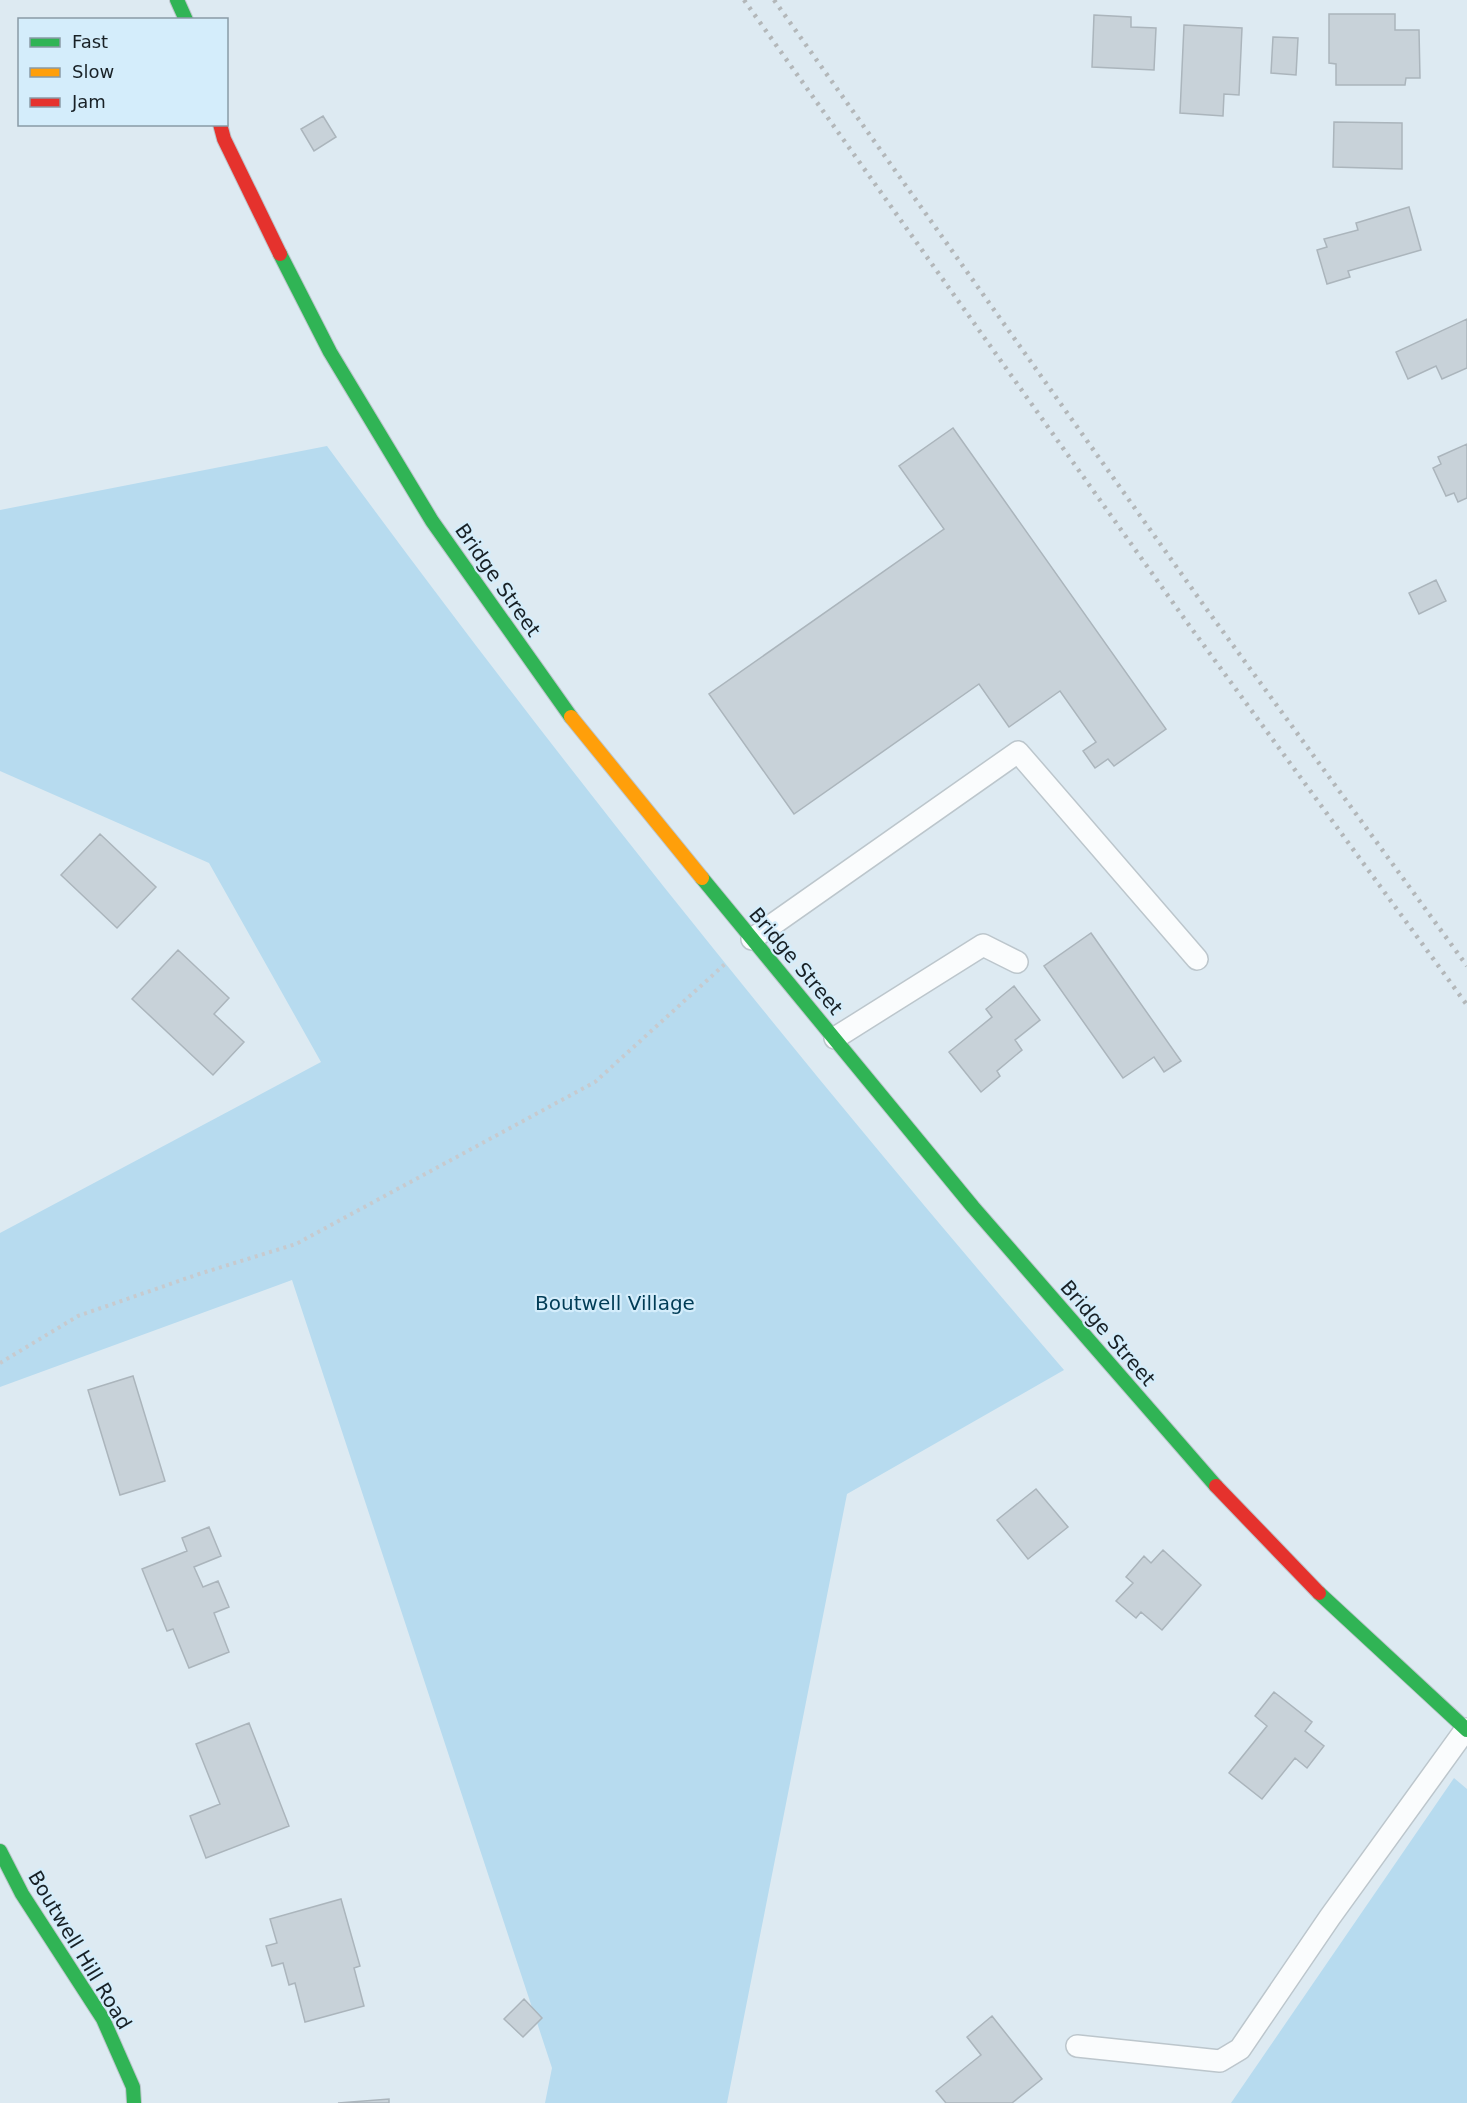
<svg xmlns="http://www.w3.org/2000/svg" width="1467" height="2103" font-family="'DejaVu Sans',sans-serif">
	<rect width="100%" height="100%" fill="#ddeaf2"/>
	<path fill="#b7dbef" d="M327 446C560 764 807 1071 1064 1370L847 1494 727 2103H545L552 2068 292 1280 0 1387V1233L321 1062 209 863 0 771V510Z
		M1454 1778 1467 1789V2103H1231Z"/>
	<path fill="#c8d2d9" stroke="#abb5bc" stroke-width="1.5" d="M1329 14H1395V30H1419L1420 78H1406L1405 85H1336V64L1329 63Z
		M1094 15 1131 17V27L1156 28 1154 70 1092 67Z
		M1184 25 1242 28 1239 95 1224 94 1223 116 1180 113Z
		M1273 37 1298 38 1296 75 1271 73Z
		M323 116 336 137 314 151 301 129Z
		M1334 122 1402 123V169L1333 167Z
		M1409 207 1421 250 1348 271 1350 277 1327 284 1317 250 1327 247 1324 239 1358 230 1356 223Z
		M1467 319V368L1442 379 1436 366 1408 379 1396 352Z
		M953 428 1166 729 1114 766 1108 759 1095 768 1083 751 1096 742 1060 691 1009 727 979 684 794 814 709 694 944 529 899 466Z
		M1467 444V498L1458 502 1454 493 1446 496 1433 468 1441 464 1438 457Z
		M1436 580 1446 601 1419 614 1409 593Z
		M100 834 156 887 117 928 61 875Z
		M1091 933 1181 1061 1164 1072 1154 1057 1123 1078 1044 966Z
		M178 950 229 998 214 1014 244 1042 213 1075 132 999Z
		M1014 986 1040 1020 1015 1040 1022 1050 997 1071 1000 1076 981 1092 949 1052 992 1017 986 1009Z
		M133 1376 165 1481 120 1495 88 1390Z
		M1036 1489 1068 1527 1028 1559 997 1520Z
		M209 1527 221 1556 194 1567 203 1587 218 1581 229 1607 214 1613 229 1652 189 1668 173 1629 167 1631 142 1569 187 1551 182 1538Z
		M1163 1550 1201 1585 1162 1630 1141 1612 1136 1618 1116 1601 1133 1583 1126 1577 1144 1556 1151 1563Z
		M1274 1692 1312 1722 1305 1731 1324 1746 1307 1768 1295 1758 1262 1799 1229 1773 1267 1726 1255 1716Z
		M249 1723 289 1826 206 1858 190 1816 220 1804 196 1744Z
		M341 1899 360 1966 354 1968 364 2006 305 2022 295 1983 289 1985 283 1963 272 1966 266 1946 277 1943 270 1919Z
		M524 1999 542 2018 523 2037 504 2019Z
		M992 2016 1042 2079 1012 2103H946L936 2091 981 2055 967 2037Z
		M389 2099V2103H338Z"/>
	<g fill="none" stroke-linecap="round" stroke-linejoin="round">
		<g stroke="#bcc6cc" stroke-width="24">
			<path id="lane" d="M752 939 1018 752 1197 959
				M835 1038 983 945 1017 962
				M1077 2046 1220 2061 1240 2049 1330 1917 1466 1729"/>
		</g>
		<g stroke="#bcc6cc" stroke-width="16">
			<path id="fast" d="M177 0 186 20
				M280 254 330 352 432 521 571 717
				M702 878 973 1207 1216 1486
				M1319 1593 1467 1730
				M0 1851 22 1894 103 2019 133 2087 134 2103"/>
		</g>
		<g stroke="#bcc6cc" stroke-width="16">
			<path id="slow" d="M571 717 702 878"/>
		</g>
		<g stroke="#bcc6cc" stroke-width="16">
			<path id="jam" d="M220 124 224 139 280 254
				M1216 1486 1319 1593"/>
		</g>
		<path stroke="#c7cace" stroke-width="4" stroke-dasharray="3 4.5" stroke-linecap="butt" d="M0 1363 78 1316 199 1274 296 1244 595 1082 725 964"/>
		<use href="#lane" stroke="#fafcfd" stroke-width="21"/>
		<use href="#fast" stroke="#30b455" stroke-width="14"/>
		<use href="#slow" stroke="#ff9f0a" stroke-width="14"/>
		<use href="#jam" stroke="#e5322d" stroke-width="14"/>
		<path stroke="#b3b7b9" stroke-width="4.5" stroke-dasharray="3 6" stroke-linecap="butt" d="M744 0 1186 621 1467 1005
			M774 0 1205 607 1467 966"/>
	</g>
	<g text-anchor="middle" dominant-baseline="central" stroke-width="4.5" stroke-linejoin="round" paint-order="stroke">
		<g font-size="20" fill="#182126" stroke="#d4edfb">
			<text transform="translate(498 580) rotate(55)">Bridge Street</text>
			<text transform="translate(796 961) rotate(50)">Bridge Street</text>
			<text transform="translate(1108 1333) rotate(49)">Bridge Street</text>
			<text transform="translate(80 1950) rotate(59)">Boutwell Hill Road</text>
		</g>
		<g font-size="20" fill="#003c56" stroke="#d4edfb">
			<text x="615" y="1303">Boutwell Village</text>
		</g>
	</g>
	<rect x="18" y="18" width="210" height="108" fill="#d4edfb" stroke="#899ba6" stroke-width="1.5"/>
	<rect x="30" y="38" width="30" height="9" fill="#30b455" stroke="#899ba6" stroke-width="1.5"/>
	<text x="72" y="48" font-size="18" fill="#182126">Fast</text>
	<rect x="30" y="68" width="30" height="9" fill="#ff9f0a" stroke="#899ba6" stroke-width="1.5"/>
	<text x="72" y="78" font-size="18" fill="#182126">Slow</text>
	<rect x="30" y="98" width="30" height="9" fill="#e5322d" stroke="#899ba6" stroke-width="1.5"/>
	<text x="72" y="108" font-size="18" fill="#182126">Jam</text>
</svg>
